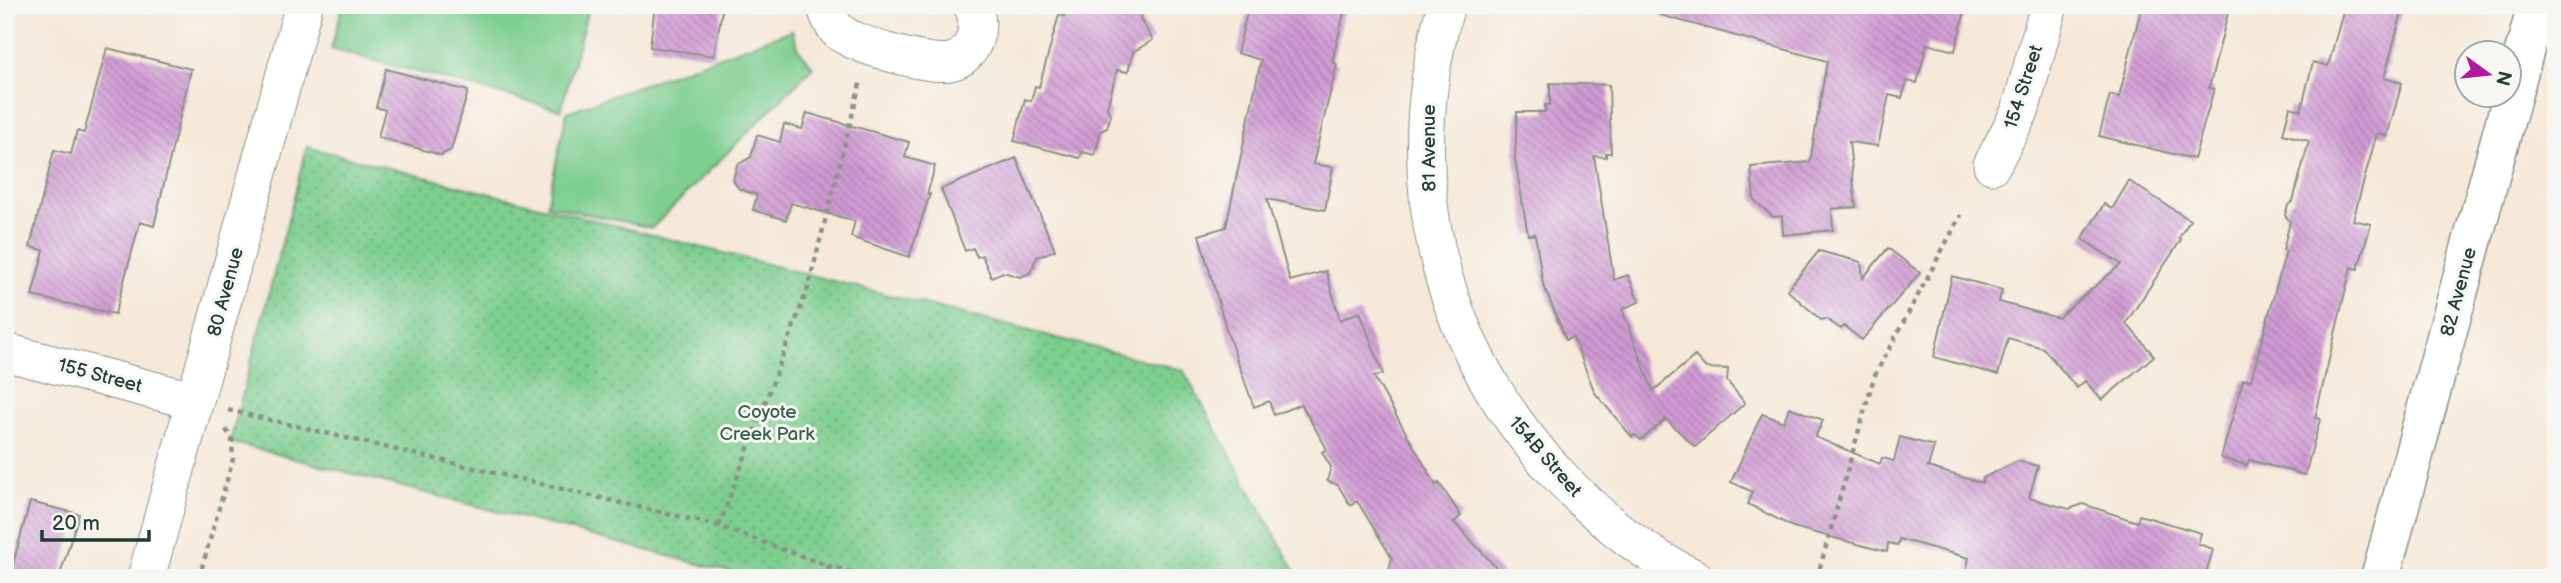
<svg xmlns="http://www.w3.org/2000/svg" width="2561" height="583" font-family="'Balsamiq Sans',sans-serif">
	<defs>
		<pattern id="park-dots" width="8" height="8" patternUnits="userSpaceOnUse" patternTransform="scale(1.75)"><rect width="8" height="8" fill="#7dce8f"/><path d="M2 2h.1M6 6h.1" fill="none" stroke="#66a876" stroke-width="1.8" stroke-linecap="round"/></pattern>
		<pattern id="building-back-hatch" width="6" height="6" patternUnits="userSpaceOnUse" patternTransform="scale(1.75)"><rect width="6" height="6" fill="#d09ad3"/><path d="M-1 5l2 2M0 0l6 6M5-1l2 2" fill="none" stroke="#a87fac"/></pattern>
	</defs>
	<rect width="100%" height="100%" fill="#f6f6f2"/>
	<filter id="ink" filterUnits="userSpaceOnUse"><feTurbulence type="fractalNoise" baseFrequency=".0143" numOctaves="2"/><feDisplacementMap in="SourceGraphic" scale="14" xChannelSelector="R" yChannelSelector="G"/><feConvolveMatrix kernelMatrix="1 2 1 2 8 2 1 2 1" color-interpolation-filters="sRGB"/></filter>
	<filter id="wash" filterUnits="userSpaceOnUse"><feTurbulence type="fractalNoise" baseFrequency=".00686" numOctaves="4" result="noise"/><feDisplacementMap in="SourceGraphic" scale="28" xChannelSelector="R" yChannelSelector="G"/><feGaussianBlur stdDeviation="1.57" result="paint"/><feColorMatrix in="noise" values="0 0 0 0 0 0 0 0 0 0 0 0 0 0 0 0 0 1.4 0 .05"/><feComposite in="paint" operator="in"/></filter>
	<g filter="url(#wash)">
		<rect width="100%" height="100%" fill="#f5e8d7"/>
		<path fill="#7dce8f" stroke="#4e8662" stroke-width="2" d="M343 5H589L561 110 331 49Z
			M792 30 799 50 813 67 652 228 547 205 567 112Z"/>
		<path fill="url(#park-dots)" stroke="#4e8662" stroke-width="2" d="M307 147 1183 370 1299 578H733L734 573 230 442Z"/>
		<g id="blocks">
			<path fill="url(#building-back-hatch)" d="M655 5H723L714 56 650 47Z
				M1066 5H1144L1140 19 1153 40 1133 52 1128 72 1117 70 1107 108 1111 115 1107 128 1101 131 1095 155 1082 152 1080 158 1014 141 1025 99 1031 101 1035 86 1039 87 1059 15 1064 16Z
				M1249 5H1346L1332 62 1337 64 1313 164 1333 167 1325 210 1267 199 1290 281 1326 271 1340 320 1360 312 1383 374 1374 377 1436 485 1439 483 1461 516 1454 522 1506 578H1387L1392 558 1357 501 1350 505 1338 485 1327 481 1331 467 1322 452 1327 449 1301 404 1274 415 1269 401 1254 407 1228 335 1199 235 1226 227 1261 60 1237 53Z
				M1661 5H1960L1959 10 1965 11 1955 51 1927 44 1917 83 1907 81 1902 98 1889 95 1878 146 1849 142 1856 207 1832 209 1833 230 1783 235 1782 216 1773 217 1754 200 1751 167 1810 162 1827 61 1660 15Z
				M2142 5H2230L2209 88 2214 89 2194 159 2099 136 2110 95 2119 97Z
				M2345 5H2404L2384 78 2402 83 2387 136 2377 133 2353 220 2371 224 2358 269 2351 267 2315 418 2320 419 2305 475 2249 460 2247 465 2221 458 2243 380H2251L2286 251 2283 250 2290 222 2285 215 2288 205 2293 201 2309 141 2283 134 2290 107 2301 110 2313 62 2328 66Z
				M107 48 191 69 154 226 140 222 115 314 32 296 44 250 30 247 54 150 71 154 77 131 84 133Z
				M386 69 468 91 451 150 441 155 378 137 385 110 376 107Z
				M1550 83 1609 85 1611 153H1606V157L1594 156 1614 280 1628 275 1639 302 1622 309 1653 391 1695 356 1706 368 1728 369 1727 381 1745 403 1695 447 1666 419 1641 440 1635 435 1632 437 1595 393 1573 337 1566 340 1543 284 1535 234 1528 235 1515 159 1517 112H1545V105H1550Z
				M807 113 909 142 905 157 935 166 927 195 930 194 909 257 851 237 855 221 791 203 786 220 753 210 757 195 739 189 733 180 737 165 751 157 757 135 780 142 784 124 802 129Z
				M1016 158 1055 250 1037 257 1030 273 1020 277 1003 272 991 277 982 255 977 257 973 248 965 251 941 189Z
				M2129 181 2190 220 2179 238 2181 240 2126 323 2154 356 2102 400 2085 381 2077 388 2043 348 2008 338 1998 375 1934 357 1952 276 2002 290 1999 302 2058 318 2121 264 2082 239 2104 204 2112 209Z
				M1888 248 1920 273 1862 340 1844 326 1841 329 1826 319 1821 320 1787 290 1819 251 1861 262 1863 278Z
				M1789 407 1823 420 1815 437 1880 464 1882 458 1894 461 1900 437 1934 446 1928 467 1982 483 1983 478 2018 461 2038 466 2029 498 2069 509 2083 504 2137 522 2139 515 2201 533 2198 544 2213 549 2205 578H1989L1966 571 1969 558 1899 539 1898 545 1888 543 1887 552 1793 527 1748 504 1753 492 1731 482 1762 414 1784 422Z
				M30 502 79 514 59 578H9Z"/>
		</g>
	</g>
	<g filter="url(#ink)">
		<use href="#blocks" fill-opacity="0" stroke="#8a9286" stroke-width="2"/>
		<g fill="none" stroke-linecap="round" stroke-linejoin="round">
			<g stroke="#8a9286" stroke-width="39">
				<path id="minor" d="M826 5C827 13 832 24 837 30 852 45 928 66 950 62 975 57 983 25 972 5
					M1446 5C1398 174 1435 339 1553 469 1593 513 1640 553 1695 578
					M1992 165 2020 111 2049 5
					M5 352 195 401
					M146 578 304 5"/>
			</g>
			<g stroke="#8a9286" stroke-width="41">
				<path id="tertiary" d="M2380 578 2537 5"/>
			</g>
			<path stroke="#8a9286" stroke-width="4.5" stroke-dasharray="5 5" stroke-linecap="butt" d="M228 410 719 526 828 566 874 578
				M719 526 808 288 861 80
				M828 566 830 578
				M199 578 233 459 232 439 225 428
				M1817 578 1874 377 1961 215"/>
			<use href="#minor" stroke="#fff" stroke-width="37"/>
			<use href="#tertiary" stroke="#fff" stroke-width="38"/>
		</g>
	</g>
	<g text-anchor="middle" dominant-baseline="central" stroke-width="6" stroke-linejoin="round" paint-order="stroke">
		<g font-size="19" fill="#1f3d34" stroke="#f6f6f2">
			<text transform="translate(2024 87) rotate(-72)">154 Street</text>
			<text transform="translate(1429 148) rotate(-90)">81 Avenue</text>
			<text transform="translate(226 292) rotate(-75)">80 Avenue</text>
			<text transform="translate(2459 292) rotate(-75)">82 Avenue</text>
			<text transform="translate(100 376) rotate(15)">155 Street</text>
			<text transform="translate(1545 457) rotate(49)">154B Street</text>
		</g>
		<g font-size="19" fill="#36614b" stroke="#f6f6f2">
			<text x="767" y="412">Coyote<tspan x="767" dy="22">Creek Park</tspan></text>
		</g>
	</g>
	<rect width="2561" height="583" fill="none" stroke="#f6f6f2" stroke-width="28"/>
	<g transform="translate(2488 74) rotate(105)"><circle r="33" fill="#f6f6f2" stroke="#a0aca6" stroke-width="2"/>
	<path d="M0-5L12 26L0 18L-12 26Z" fill="#b5179e"/>
	<text y="-10" font-size="19" font-weight="bold" text-anchor="middle" fill="#1f3d34">N</text>
	</g>
	<path d="M42 530v10h107v-10" fill="none" stroke="#1f3d34" stroke-width="3.5"/>
	<text x="52" y="530" font-size="21" fill="#1f3d34" stroke="#f6f6f2" stroke-width="5" paint-order="stroke">20 m</text>
</svg>
